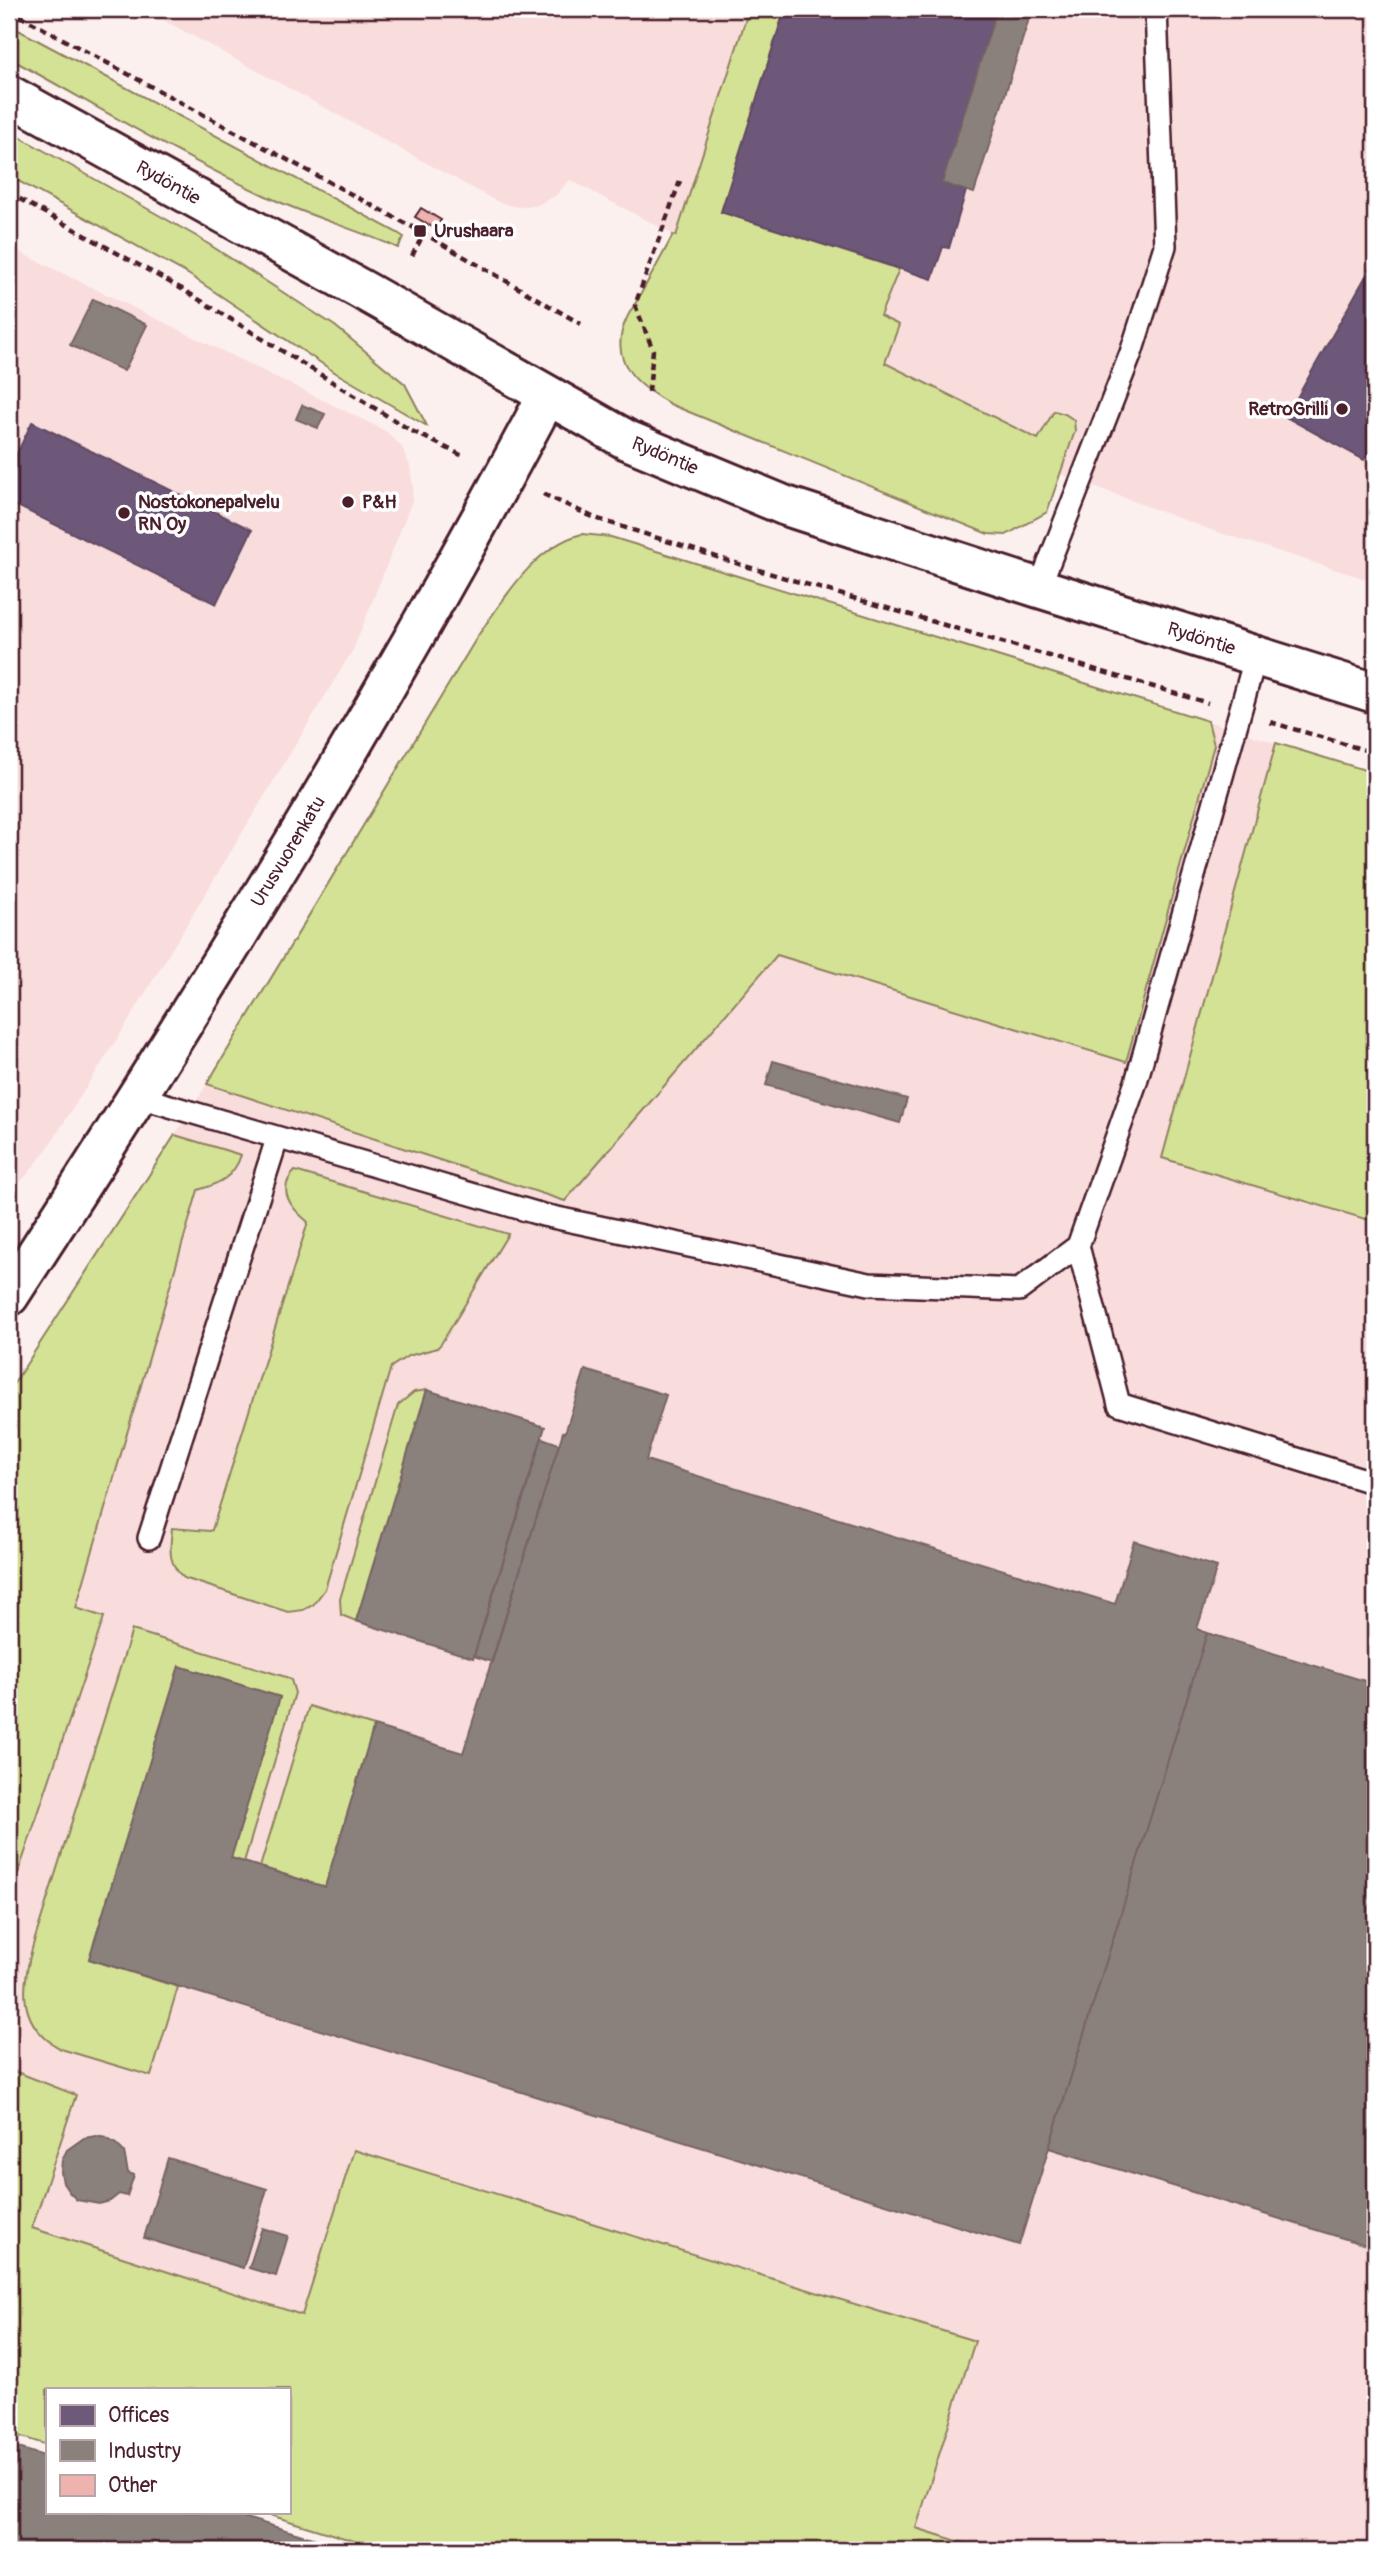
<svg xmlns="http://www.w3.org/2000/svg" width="1384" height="2559" font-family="Pangolin,sans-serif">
	<rect width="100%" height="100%" fill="#fcf0ef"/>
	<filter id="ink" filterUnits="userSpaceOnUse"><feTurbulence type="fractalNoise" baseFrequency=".0143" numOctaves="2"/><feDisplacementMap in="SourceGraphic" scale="14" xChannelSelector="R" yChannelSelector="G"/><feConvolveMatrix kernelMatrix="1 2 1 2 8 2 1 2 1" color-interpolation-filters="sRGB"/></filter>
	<g filter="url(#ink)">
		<path fill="#f8dddc" d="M143 9H1375V582L1208 529 1058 473 676 236 570 180 555 196 536 206 517 207 498 202Z
			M9 247 376 426 387 432 402 447 410 466 413 487 412 501 354 648 126 1025 47 1149 28 1174 9 1193Z
			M1208 721 1276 743 1162 1158 1375 1222V2550H986L915 2528 974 2341 355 2150 302 2315 31 2228 76 2095 9 2069V1900L104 1617 76 1608 198 1190 213 1186 241 1155 175 1135 207 1084 565 1201 777 955 1126 1062 1214 746Z"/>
		<path fill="#d4e295" stroke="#8f8060" stroke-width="2" d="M749 9H785L721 212 899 269 880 316 899 325 885 363 1038 439 1054 411 1065 414 1074 420 1075 431 1047 512 1006 535 988 534 672 405C639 387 607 362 626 320 629 312 635 305 639 297 651 276 662 256 673 235L676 236Z
			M9 25 396 232 404 237 398 248C354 228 307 216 264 195 177 155 93 104 9 58Z
			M9 131 196 236 335 326 405 384 427 426 336 373 188 274 9 176Z
			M582 534 611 537 1208 721 1214 745 1126 1062 777 955 565 1201 207 1084 479 634C506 596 535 546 582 534Z
			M1276 743 1375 773V1222L1162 1158Z
			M175 1135 241 1155C234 1177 219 1184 198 1190L76 1608 104 1617 9 1900V1391Z
			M295 1171 508 1234 441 1344 437 1348 408 1356 391 1367 325 1589 313 1605 303 1610 288 1612 184 1578C167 1563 170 1549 172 1528L210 1531 212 1530 308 1222C291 1208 276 1190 295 1171Z
			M427 1390 356 1621 341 1615 340 1599 398 1405 414 1392Z
			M132 1630 286 1677 291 1680 295 1693 244 1862 231 1858 280 1697 179 1666 89 1959 178 1987 151 2076 61 2049C17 2025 21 1987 33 1945Z
			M309 1706 374 1726 325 1887 260 1867Z
			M9 2069 76 2095 32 2228 302 2315 354 2150 975 2341 916 2528 986 2550H383L260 2512H289V2389H47V2445L9 2433Z"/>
		<path fill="#6d597a" stroke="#624862" stroke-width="2" d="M785 9H997L942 183 966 191 949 248 943 247 932 279 721 212Z
			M1375 260V439L1364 460 1286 417Z
			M32 422 252 530 216 604 9 502V470Z"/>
		<path fill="#8a817c" stroke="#776464" stroke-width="2" d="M997 9H1032L974 193 942 183Z
			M93 299 147 325 124 371 70 345Z
			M302 405 325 414 318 428 296 419Z
			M773 1061 907 1099 900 1123 766 1085Z
			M585 1370 666 1395 646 1460 1115 1604 1134 1541 1217 1567 1197 1629 1207 1633 1019 2245 89 1959 179 1666 280 1697 231 1858 260 1867 325 1887 374 1726 463 1753 563 1432 565 1433Z
			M427 1390 545 1427 473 1658 356 1621Z
			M542 1438 559 1444 492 1662 474 1656Z
			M1207 1633 1375 1684V2248L1049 2148Z
			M96 2136 106 2138 116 2144 124 2152 128 2173 134 2175 127 2196 119 2194 110 2201 99 2204 77 2200 69 2192 63 2183 61 2172 62 2160 67 2150 84 2138Z
			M168 2158 267 2189 243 2268 144 2238Z
			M262 2228 288 2236 276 2276 249 2268Z
			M9 2445 47 2457V2512H226L352 2550H9Z"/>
		<path fill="#eeb2af" stroke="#4a1f2b" stroke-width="2" d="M421 208 441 220 436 229 415 217Z"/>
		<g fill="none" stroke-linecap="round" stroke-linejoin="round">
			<g stroke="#4a1f2b" stroke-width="26">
				<path id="lane" d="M1039 588 1131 353 1165 246 1156 9
					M139 1097 543 1215 869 1284 1019 1290 1078 1246 1136 1082 1256 655
					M1078 1246 1119 1404 1375 1483
					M149 1538 277 1139"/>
			</g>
			<g stroke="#4a1f2b" stroke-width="44">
				<g id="secondary">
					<path id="s1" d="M9 95 366 292 627 440 786 506 1039 588 1375 693"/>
					<path id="s2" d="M9 1296C200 1003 383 705 547 396"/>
				</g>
			</g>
			<path stroke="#4a1f2b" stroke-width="4.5" stroke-dasharray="7 5" stroke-linecap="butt" d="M9 10 416 229 581 324
				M9 193 182 289 410 430 465 457
				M412 256 424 233
				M649 392 653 350 635 305 680 181
				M543 494 595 518 745 566 1208 703
				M1270 722 1375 753"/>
			<use href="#lane" stroke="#fff" stroke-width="21"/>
			<use href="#secondary" stroke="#fff" stroke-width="38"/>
		</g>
	</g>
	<g fill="#4a1f2b" stroke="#fff" stroke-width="2.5">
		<rect x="413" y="224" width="14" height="14" rx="3.5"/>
		<circle cx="1342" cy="409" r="7"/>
		<circle cx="348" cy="502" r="7"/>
		<circle cx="124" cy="513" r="7"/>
	</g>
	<g text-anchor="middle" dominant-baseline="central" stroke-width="7" stroke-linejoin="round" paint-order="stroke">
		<g font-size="19" fill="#4a1f2b" stroke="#fff">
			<text stroke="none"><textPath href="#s1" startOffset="182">Rydöntie</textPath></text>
			<text stroke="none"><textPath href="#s1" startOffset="749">Rydöntie</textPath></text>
			<text stroke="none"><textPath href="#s1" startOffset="1316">Rydöntie</textPath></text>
			<text stroke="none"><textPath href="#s2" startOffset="525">Urusvuorenkatu</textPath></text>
		</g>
		<g font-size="19" font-weight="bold" fill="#4a1f2b" stroke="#fff" text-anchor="start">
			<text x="434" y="231">Urushaara</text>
			<text x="1328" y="409" text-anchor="end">RetroGrilli</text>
			<text x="138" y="502">Nostokonepalvelu<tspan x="138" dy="22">RN Oy</tspan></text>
			<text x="362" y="502">P&amp;H</text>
		</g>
	</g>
	<rect width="1384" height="2559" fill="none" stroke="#fff" stroke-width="35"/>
	<rect x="18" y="18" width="1349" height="2524" fill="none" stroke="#4a1f2b" stroke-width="2.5" filter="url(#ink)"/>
	<rect x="46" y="2388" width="245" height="126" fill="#ffffff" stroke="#b7a5aa" stroke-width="2"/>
	<rect x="60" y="2405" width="35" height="21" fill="#6d597a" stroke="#b7a5aa" stroke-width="2"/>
	<text x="108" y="2422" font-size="21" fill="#4a1f2b">Offices</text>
	<rect x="60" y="2440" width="35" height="21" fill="#8a817c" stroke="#b7a5aa" stroke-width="2"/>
	<text x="108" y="2458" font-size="21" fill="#4a1f2b">Industry</text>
	<rect x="60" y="2475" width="35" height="21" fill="#eeb2af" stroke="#b7a5aa" stroke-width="2"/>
	<text x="108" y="2492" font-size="21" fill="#4a1f2b">Other</text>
</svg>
